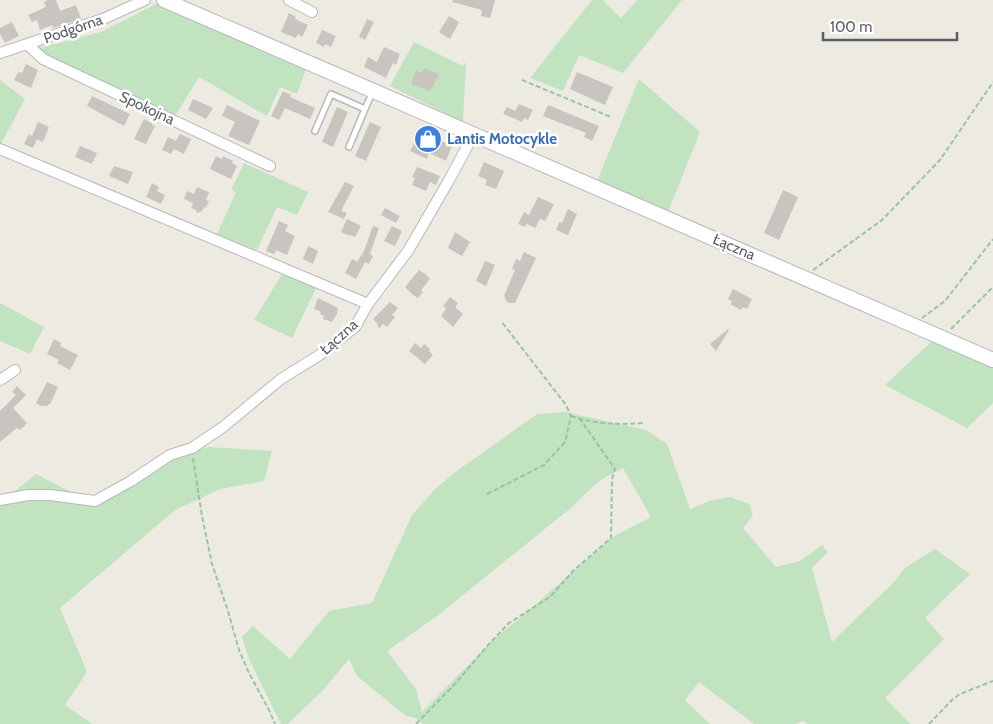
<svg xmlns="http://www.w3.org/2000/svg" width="993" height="724" font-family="Cabin,sans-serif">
	<rect width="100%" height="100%" fill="#edeae2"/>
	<path fill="#c1e3c0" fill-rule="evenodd" d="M592 0H603L621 18 637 0H682L623 73 579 55 563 91 530 78Z
		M158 3 306 69 297 94 280 87 267 116 199 77 175 116 47 55 39 48 101 32Z
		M414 42 463 66 466 62 463 122 390 86Z
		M639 79 700 132 668 212 597 181Z
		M0 80 25 99 1 144H0Z
		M244 163 308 192 297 215 277 207 257 250 217 234 236 192 231 190Z
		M282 274 316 288 292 338 254 320Z
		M0 303 44 327 30 354 0 341Z
		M933 340 993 364V403L967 428 885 385Z
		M565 412 646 430 667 444 690 509 712 500 731 497 749 504 753 515 743 528 776 567 800 561 822 545 828 552 812 568 832 642 895 581 905 568 935 549 970 574 925 618 944 639 885 698 911 724H808L803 721 795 724H754L699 682 685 700 710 724H423L416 718 406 716 357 676 349 659 324 689 288 724H281L249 659 242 637 253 626 290 659 329 611 372 603 412 515 435 489 454 473 537 414ZM623 468 651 517 614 536 514 623 496 637 422 712 416 689 387 651 437 616 572 507 599 481Z
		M209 447 272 451 264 481 220 489 175 510 60 608 87 672 65 705 92 724H0V503L36 474 94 504 152 462Z"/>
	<path fill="#c8c5c0" d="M48 0H56L60 11 76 5 81 19 53 28 52 25 40 30 37 20 32 22 28 15 46 7 44 2Z
		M453 0H495L490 18 481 16 482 10 452 2Z
		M289 13 296 17 295 19 308 25 302 37 298 34 296 38 281 32Z
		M449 16 459 22 450 39 439 32Z
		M367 19 374 22 365 40 359 37Z
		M12 22 19 36 5 43 0 34V28Z
		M322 30 336 36 331 47 325 44 324 47 316 43Z
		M384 47 400 54 396 65 393 63 386 78 364 67 368 57 377 62Z
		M26 64 38 70 31 88 14 80 18 72 22 73Z
		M424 68 439 74 430 91 411 84 416 70 422 73Z
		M577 72 613 87 605 105 570 89Z
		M283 91 291 95 290 97 315 108 310 119 285 108 279 120 271 116Z
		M92 96 130 114 124 126 87 106Z
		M193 99 213 108 206 119 188 110Z
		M519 104 533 110 528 120 524 118 522 122 503 114 507 107 515 111Z
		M227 105 260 121 249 145 228 136 235 122 222 116Z
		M548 105 599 126 592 141 584 137 586 133 543 116Z
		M337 107 348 112 333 147 322 142Z
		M144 119 152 123V125L155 126 146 144 134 139Z
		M38 122 49 127 43 142 37 139 33 148 24 144 29 134 32 136Z
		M370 122 381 127 366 161 355 156Z
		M421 131 452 146 446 161 429 153 427 159 410 151Z
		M180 134 191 139 184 154 174 149 171 154 162 150 168 137 176 141Z
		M80 146 97 153 92 164 75 157Z
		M216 156 222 159 223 156 233 161 232 163 237 166 231 179 210 169Z
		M484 162 504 171 496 189 485 185 487 180 478 176Z
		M114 166 133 172 128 184 109 176Z
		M417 167 440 176 436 185 430 182 426 191 412 185 415 178 412 177Z
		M345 182 354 186 341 211 347 213 344 219 328 212Z
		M152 183 159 187 157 191 165 195 161 204 146 197Z
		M197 187 209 192 206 200 209 201 206 208 204 207 202 211 197 213 196 210 191 208 193 203 184 199 187 191 194 194Z
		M783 190 798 197 779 240 764 233Z
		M538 197 554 204 545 221 540 219 535 228 527 224 525 227 518 224 524 212 529 215Z
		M385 208 400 216 396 223 381 215Z
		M568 209 577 214 568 235 556 230 559 222 562 223Z
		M347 219 361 226 355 237 351 235 350 236 341 232Z
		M279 221 288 225 285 231 295 236 287 255 276 250 274 254 266 251Z
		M373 226 379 228 370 254 373 256 369 264 365 262 356 279 345 273 352 259 357 262 364 251Z
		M392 226 402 231 395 246 384 241Z
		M455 232 470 242 462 256 448 248Z
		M308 246 318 251 313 264 303 259Z
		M524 252 536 258 515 303H510L507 302 504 296 515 270 512 269 516 259 520 261Z
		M485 261 495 265 486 286 476 281Z
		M419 270 427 275V276L430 279 421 290 423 292 418 298 413 295 405 287Z
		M733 289 752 299 747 309 743 307 741 310 730 304 733 302 728 299Z
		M450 297 458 303 455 307 463 314 453 327 441 316 446 308 443 306Z
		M318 298 338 308 337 314 332 322 323 319 324 316 320 314 321 312 314 309Z
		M390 302 398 308 392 315 395 317 387 327 383 324 379 329 377 323 373 319Z
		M728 329 729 330 716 351 710 344Z
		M54 339 61 343 60 346 78 355 70 370 57 363 59 360 47 354Z
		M415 343 421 348 424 344 430 349 429 351 433 355 425 364 409 351Z
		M47 382 58 387 50 404 46 406H41L36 403Z
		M17 386 26 395 13 408 27 423 20 430 17 428 0 442V411L16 395 12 392Z"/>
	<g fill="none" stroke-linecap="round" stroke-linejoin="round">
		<g stroke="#b5b8bc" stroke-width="8">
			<path id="lane" d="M365 109 373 91
				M315 131 331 94 365 109 349 147"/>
		</g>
		<g stroke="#b5b8bc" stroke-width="12">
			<path id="street" d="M289 0 312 12
				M27 44 43 59 270 166
				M0 53 103 19 145 0
				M0 149 368 304
				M0 380 15 370
				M0 500 28 495H50L95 501 131 481 170 455 192 448 223 427 281 379 318 356 355 327 368 304 408 251 448 182 474 134"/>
		</g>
		<g stroke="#b4b7bc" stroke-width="16">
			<path id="secondary" d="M164 0 993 360"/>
		</g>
		<path stroke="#99c4a3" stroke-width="2" stroke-dasharray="5 2.5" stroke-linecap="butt" d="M522 80 611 117
			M813 270 882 220 940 160 993 82
			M922 318 945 301 993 239
			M951 329 993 287
			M571 416C594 424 619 425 643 423
			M193 458 202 516 212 564 228 611 239 650 249 673 269 710 275 724
			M487 494 544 465 565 442 571 416 566 405 501 321
			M416 724 455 684 488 645 509 623 550 597 574 570 611 538 612 479 615 469 580 419
			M929 724 953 699 960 694 993 681"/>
		<use href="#lane" stroke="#fff" stroke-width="5"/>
		<use href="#street" stroke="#fff" stroke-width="10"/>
		<use href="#secondary" stroke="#fff" stroke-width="14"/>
	</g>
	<defs>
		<g id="shop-disc" transform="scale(1.4375)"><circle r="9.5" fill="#3f7fe0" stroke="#fff"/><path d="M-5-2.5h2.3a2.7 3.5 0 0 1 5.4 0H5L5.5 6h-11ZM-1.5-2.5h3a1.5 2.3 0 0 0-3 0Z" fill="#fff"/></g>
	</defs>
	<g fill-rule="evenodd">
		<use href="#shop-disc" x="428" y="139"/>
	</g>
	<g text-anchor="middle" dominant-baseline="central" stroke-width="5" stroke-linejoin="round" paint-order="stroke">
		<g font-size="15" fill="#5b5e62" stroke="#fff">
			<text transform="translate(73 29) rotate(-19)">Podgórna</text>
			<text transform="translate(147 108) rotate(25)">Spokojna</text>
			<text transform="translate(734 247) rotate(23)">Łączna</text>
			<text transform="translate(339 337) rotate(-42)">Łączna</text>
		</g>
		<g font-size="15" font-weight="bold" fill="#366cbe" stroke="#fff" text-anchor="start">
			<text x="447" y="139">Lantis Motocykle</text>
		</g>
	</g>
	<path d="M823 32v8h134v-8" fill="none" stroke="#5b5e62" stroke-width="2.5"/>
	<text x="830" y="32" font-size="15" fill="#5b5e62" stroke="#ffffff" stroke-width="4" paint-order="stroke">100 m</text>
</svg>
